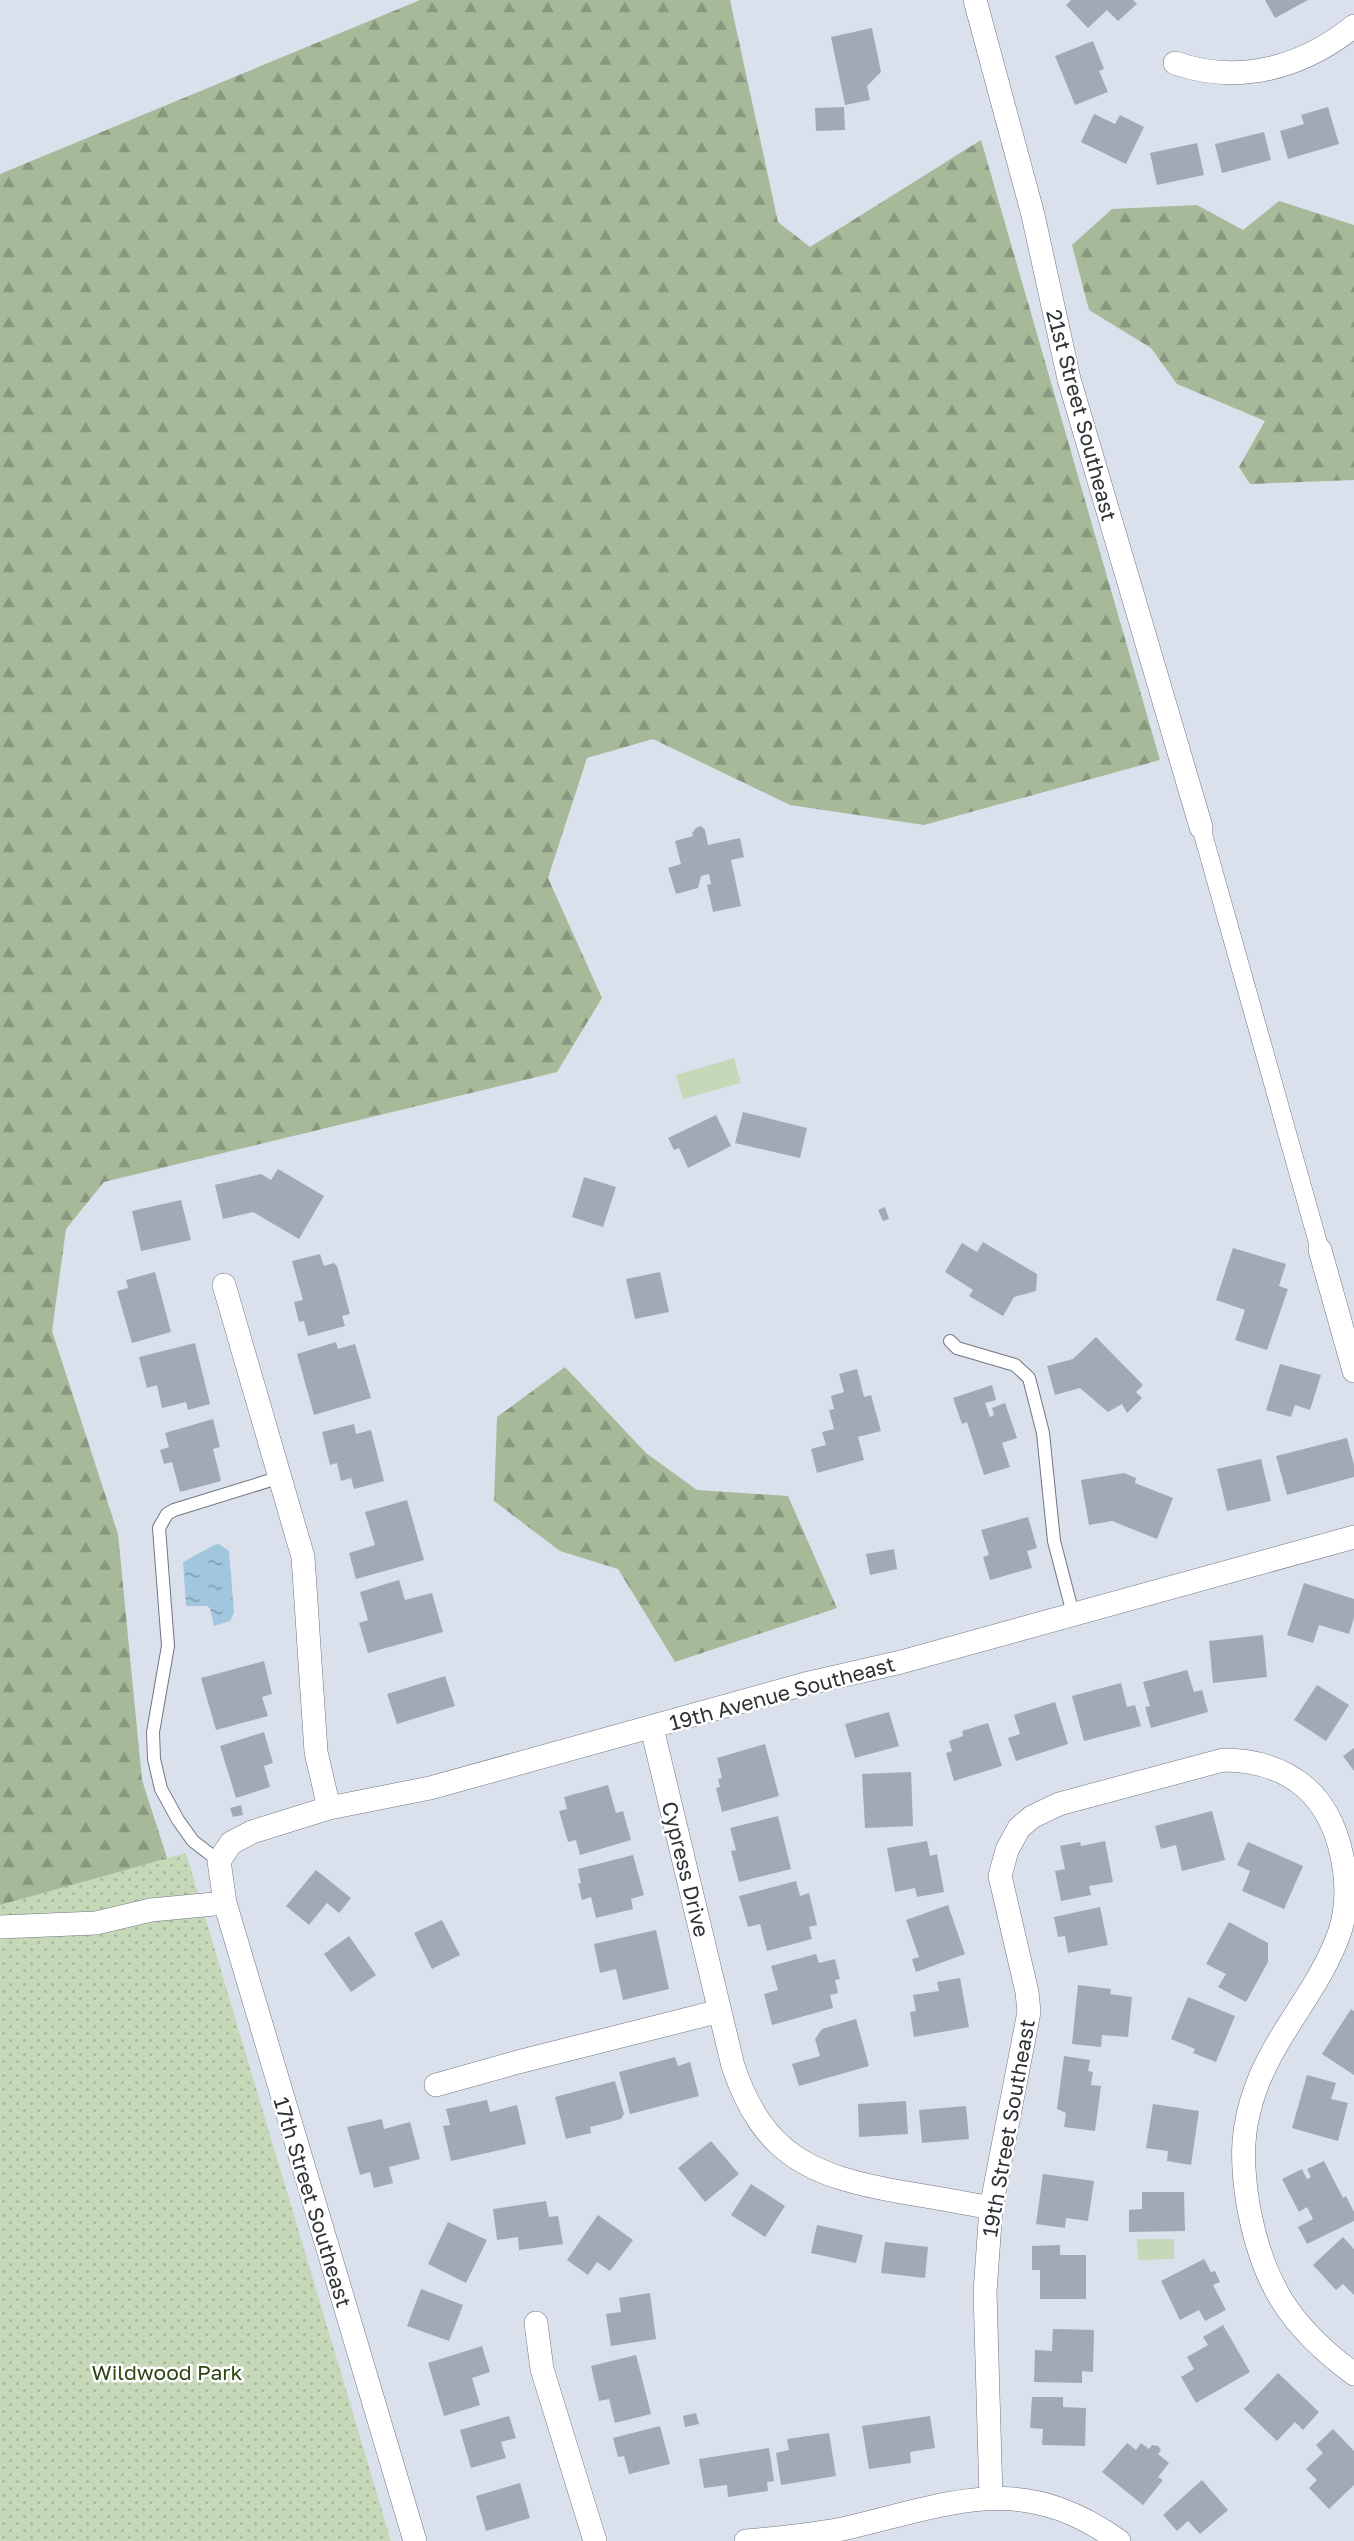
<svg xmlns="http://www.w3.org/2000/svg" width="1354" height="2541" font-family="'Golos Text',sans-serif">
	<defs>
		<pattern id="forest-firs" width="22" height="20" patternUnits="userSpaceOnUse" patternTransform="scale(1.75)"><rect width="22" height="20" fill="#a6ba99"/><path d="M5 1l3.5 6h-7zM16 11l3.5 6h-7z" fill="#88987e"/></pattern>
		<pattern id="park-dots" width="8" height="8" patternUnits="userSpaceOnUse" patternTransform="scale(1.75)"><rect width="8" height="8" fill="#c5d8b8"/><path d="M2 2h.1M6 6h.1" fill="none" stroke="#aaba9f" stroke-width="1.8" stroke-linecap="round"/></pattern>
		<pattern id="water-ripples" width="26" height="14" patternUnits="userSpaceOnUse" patternTransform="scale(1.75)"><rect width="26" height="14" fill="#a2c6de"/><path d="M2 4q2-2 4 0t4 0M15 11q2-2 4 0t4 0" fill="none" stroke="#84a1b5"/></pattern>
	</defs>
	<rect width="100%" height="100%" fill="#dae1ec"/>
	<path fill="#c5d8b8" d="M734 1058 741 1083 683 1099 676 1075Z
		M1137 2239H1174V2259L1138 2260Z"/>
	<path fill="url(#forest-firs)" d="M420 0H730L778 222 810 247 981 140 1160 760 924 825 790 805 653 739 587 758 548 878 602 998 557 1072 104 1182 66 1229 52 1331 118 1534 142 1780 178 1892 0 1916V174Z
		M1279 201 1354 225V480L1250 484 1239 467 1265 421 1177 384 1151 348 1089 310 1072 245 1112 209 1197 205 1243 230Z
		M565 1367 646 1453 697 1490 788 1496 837 1608 675 1662 618 1569 560 1551 494 1501 497 1417Z"/>
	<path fill="url(#park-dots)" d="M186 1853 391 2541H0V1905Z"/>
	<path fill="url(#water-ripples)" d="M219 1544 229 1551 234 1613 230 1621 214 1626 210 1608 206 1606H186L183 1562 214 1545Z"/>
	<path fill="#a3a9b4" d="M1071 0H1133L1137 4 1118 21 1107 10 1088 28 1066 5Z
		M1265 0H1308L1275 18Z
		M872 28 881 72 867 86 870 100 845 105 831 37Z
		M1093 41 1104 69 1099 71 1108 92 1075 105 1055 56Z
		M844 107 845 130 816 131 815 108Z
		M1328 107 1339 144 1288 159 1280 131 1304 124 1301 115Z
		M1094 114 1115 124 1120 115 1144 127 1126 164 1081 142Z
		M1264 132 1271 160 1222 173 1215 144Z
		M1197 143 1204 175 1157 185 1150 153Z
		M701 826 705 830 708 845 740 838 744 857 731 860 741 906 713 912 707 885 711 884 709 874 701 876 698 888 676 894 668 868 681 864 675 841 693 836 692 833 696 828Z
		M743 1112 807 1128 800 1158 735 1143Z
		M716 1115 731 1146 688 1168 679 1148 674 1150 668 1138Z
		M278 1169 324 1196 299 1239 253 1212 223 1219 215 1185 261 1174 271 1180Z
		M584 1177 616 1187 603 1227 572 1217Z
		M181 1200 191 1240 141 1251 132 1211Z
		M885 1207 889 1219 883 1221 878 1210Z
		M983 1242 1037 1274 1036 1291 1014 1297 1003 1316 969 1296 973 1290 945 1272 962 1243 977 1252Z
		M1233 1248 1286 1264 1279 1286 1288 1289 1267 1350 1235 1340 1245 1310 1216 1300Z
		M320 1254 324 1266 334 1263 337 1266 350 1314 342 1316 345 1326 308 1336 304 1321 299 1322 294 1302 303 1300 292 1261Z
		M155 1272 171 1332 132 1343 117 1291 128 1288 126 1280Z
		M660 1272 669 1312 635 1319 626 1279Z
		M1096 1337 1143 1385 1136 1392 1142 1398 1127 1413 1122 1404 1108 1412 1080 1388 1055 1395 1047 1366 1073 1359Z
		M336 1342 338 1349 355 1344 371 1398 314 1415 297 1354Z
		M195 1343 210 1404 188 1410 186 1402 162 1408 157 1385 147 1388 139 1357Z
		M1280 1364 1321 1375 1310 1410 1295 1405 1291 1417 1266 1410Z
		M857 1369 864 1397 871 1395 881 1431 858 1437 864 1460 817 1473 811 1449 826 1445 822 1432 834 1429 829 1410 834 1409 831 1396 844 1392 839 1374Z
		M992 1385 996 1400 985 1403 990 1417 994 1415 992 1408 1005 1403 1017 1438 1002 1443 1010 1467 984 1475 967 1422 962 1424 953 1398Z
		M213 1419 220 1447 213 1449 221 1481 180 1492 172 1462 164 1464 160 1450 169 1447 165 1433Z
		M354 1424 356 1434 371 1430 384 1481 354 1489 351 1478 341 1481 337 1463 330 1465 322 1432Z
		M1347 1438 1354 1465V1477L1287 1495 1276 1456Z
		M1261 1459 1271 1501 1227 1511 1217 1469Z
		M1124 1473 1136 1478 1135 1483 1173 1498 1157 1539 1112 1521 1089 1525 1081 1480Z
		M407 1500 424 1560 356 1579 349 1553 375 1545 365 1512Z
		M1028 1517 1037 1548 1027 1551 1032 1568 990 1580 983 1557 989 1555 981 1530Z
		M894 1549 897 1569 870 1575 866 1554Z
		M399 1580 405 1600 432 1593 443 1632 368 1653 359 1623 368 1620 360 1592Z
		M1304 1583 1354 1599V1618L1349 1634 1319 1625 1313 1643 1287 1635Z
		M1263 1635 1267 1677 1213 1683 1209 1641Z
		M264 1661 272 1694 262 1697 268 1716 216 1730 201 1678Z
		M1187 1670 1194 1692 1202 1690 1208 1712 1151 1728 1145 1707 1150 1706 1143 1682Z
		M445 1676 455 1706 397 1724 387 1694Z
		M1121 1683 1127 1707 1135 1705 1141 1726 1084 1741 1072 1696Z
		M1317 1685 1349 1705 1326 1741 1294 1720Z
		M1055 1702 1068 1744 1016 1761 1008 1738 1020 1734 1014 1715Z
		M889 1712 899 1746 855 1758 845 1724Z
		M988 1723 1002 1766 954 1781 946 1753 952 1751 949 1741 963 1736 962 1731Z
		M264 1732 273 1763 264 1766 270 1787 236 1798 220 1746Z
		M765 1744 779 1796 722 1812 716 1788 720 1787 718 1779 722 1778 717 1758Z
		M1354 1748V1771L1343 1756Z
		M911 1772 913 1826 865 1828 862 1774Z
		M608 1785 616 1813 623 1811 631 1840 580 1855 576 1840 568 1842 559 1811 567 1809 564 1797Z
		M241 1805 243 1815 233 1817 230 1808Z
		M1212 1811 1225 1860 1182 1871 1176 1845 1161 1849 1155 1826Z
		M778 1816 791 1869 739 1882 731 1851 736 1850 730 1828Z
		M927 1841 930 1856 937 1854 944 1892 917 1897 915 1888 895 1892 887 1848Z
		M1105 1841 1113 1882 1089 1886 1091 1895 1061 1901 1055 1871 1065 1869 1060 1846 1080 1842 1081 1846Z
		M1248 1842 1303 1866 1284 1909 1242 1891 1250 1871 1237 1865Z
		M633 1855 644 1895 631 1899 633 1909 596 1918 591 1897 582 1900 578 1884 581 1883 578 1869Z
		M316 1870 351 1898 339 1913 327 1903 309 1925 286 1906Z
		M796 1881 800 1896 809 1893 817 1925 809 1927 812 1939 767 1951 760 1924 748 1927 739 1896Z
		M948 1905 965 1954 916 1972 912 1959 919 1957 906 1920Z
		M1100 1907 1108 1945 1068 1953 1065 1936 1058 1937 1054 1917Z
		M442 1920 460 1955 432 1969 414 1933Z
		M1229 1922 1268 1943V1962L1246 2002 1218 1987 1226 1974 1206 1964Z
		M656 1930 669 1989 623 2000 616 1969 600 1973 594 1944Z
		M349 1936 376 1975 351 1992 324 1954Z
		M816 1954 819 1963 835 1959 840 1979 835 1980 838 1993 830 1995 833 2008 772 2025 764 1994 778 1990 771 1966Z
		M960 1978 969 2027 914 2037 910 2012 916 2011 913 1995 939 1991 937 1982Z
		M1078 1985 1111 1989 1110 1994 1132 1997 1128 2037 1102 2035 1101 2047 1072 2044Z
		M1188 1997 1235 2016 1216 2062 1193 2053 1195 2049 1171 2039Z
		M1351 2009 1354 2011V2075L1322 2054Z
		M856 2019 869 2066 799 2086 792 2064 820 2056 815 2039 822 2029Z
		M1064 2056 1090 2060 1088 2071 1093 2072 1091 2085 1101 2086 1095 2131 1064 2127 1066 2113 1057 2109Z
		M675 2057 678 2066 690 2062 699 2096 630 2114 619 2072Z
		M1307 2075 1336 2083 1331 2099 1348 2103 1338 2141 1292 2128Z
		M615 2081 624 2114 621 2119 590 2127 591 2133 566 2139 555 2097Z
		M487 2100 490 2112 517 2105 526 2144 451 2161 443 2126 450 2125 446 2109Z
		M906 2101 908 2134 859 2137 858 2104Z
		M1153 2104 1199 2111 1191 2165 1167 2161 1168 2151 1146 2148Z
		M966 2106 969 2139 922 2143 919 2110Z
		M382 2119 384 2129 410 2122 420 2159 389 2167 393 2183 374 2188 370 2172 360 2175 347 2127Z
		M711 2141 739 2174 705 2202 678 2168Z
		M1324 2161 1343 2198 1346 2196 1354 2212V2221L1307 2244 1298 2227 1313 2219 1307 2207 1299 2212 1282 2179 1302 2169 1307 2179 1311 2177 1307 2169Z
		M1043 2174 1094 2181 1088 2221 1066 2218 1065 2228 1036 2224Z
		M751 2184 785 2206 765 2237 731 2215Z
		M1142 2192H1184L1185 2231 1129 2232V2210L1142 2209Z
		M546 2201 549 2217 558 2216 563 2244 519 2250 518 2237 497 2240 493 2209Z
		M598 2215 633 2240 610 2271 597 2262 588 2275 567 2260Z
		M448 2222 487 2240 466 2283 428 2264Z
		M817 2225 863 2235 856 2263 811 2253Z
		M1343 2237 1354 2249V2295L1343 2284 1336 2290 1313 2265Z
		M885 2242 928 2247 925 2278 881 2273Z
		M1060 2245V2255H1086V2299H1040V2270H1032V2246Z
		M1204 2259 1211 2272 1215 2271 1220 2282 1213 2285 1226 2310 1205 2321 1199 2310 1180 2320 1161 2281Z
		M421 2289 463 2305 449 2341 407 2326Z
		M650 2293 656 2339 611 2346 606 2314 621 2312 619 2298Z
		M1223 2325 1250 2372 1196 2403 1181 2377 1194 2369 1187 2357 1208 2345 1203 2337Z
		M1053 2329 1094 2330 1093 2372 1082 2371V2383L1034 2382 1035 2350 1052 2351Z
		M482 2346 490 2372 472 2378 480 2405 444 2416 428 2363Z
		M636 2355 651 2414 615 2423 609 2399 599 2401 591 2366Z
		M1278 2373 1319 2412 1303 2430 1295 2422 1277 2441 1244 2409Z
		M1032 2397H1063V2407L1086 2408 1085 2446 1042 2445 1043 2429 1030 2428Z
		M696 2413 699 2424 685 2427 683 2416Z
		M509 2416 516 2438 501 2442 506 2458 471 2468 460 2430Z
		M930 2416 935 2448 910 2452 911 2463 869 2469 862 2426Z
		M660 2426 670 2464 629 2474 624 2456 618 2457 613 2438Z
		M1333 2429 1354 2451V2485L1329 2509 1309 2488 1317 2480 1306 2469 1323 2453 1316 2445Z
		M829 2433 836 2476 781 2485 776 2453 789 2450 787 2439Z
		M1127 2443 1136 2450 1141 2443 1149 2449 1152 2445 1158 2446 1161 2450 1158 2454 1169 2463 1158 2477 1163 2480 1143 2505 1102 2472Z
		M769 2448 774 2481 767 2482 768 2491 728 2497 727 2485 704 2488 699 2459Z
		M1202 2480 1228 2510 1200 2534 1188 2521 1177 2531 1163 2515Z
		M520 2483 530 2518 486 2531 476 2496Z"/>
	<g fill="none" stroke-linecap="round" stroke-linejoin="round">
		<g stroke="#717680" stroke-width="14">
			<path id="service" d="M950 1341 957 1348 1015 1365 1029 1378 1043 1433 1054 1541 1073 1614
				M219 1861 193 1841 178 1820 161 1789 154 1759 153 1732 168 1646 159 1528 167 1514 174 1510 281 1477"/>
		</g>
		<g stroke="#717680" stroke-width="19">
			<path id="pedestrian" d="M1201 827 1320 1250"/>
		</g>
		<g stroke="#717680" stroke-width="24">
			<path id="minor" d="M975 0 1033 215 1069 379 1201 827
				M1175 63C1239 85 1302 68 1354 26
				M1320 1250 1354 1371
				M224 1285 303 1557 316 1752 329 1808
				M652 1728 733 2066C764 2157 812 2176 901 2192 931 2197 961 2202 991 2208
				M0 1927 96 1923 151 1910 225 1903
				M436 2085 518 2062 720 2011
				M536 2323 542 2369 595 2541
				M991 2497 985 2292 991 2208 1029 2012 1027 1992 1000 1876 1007 1850 1019 1828 1032 1817 1059 1804 1223 1760C1253 1760 1283 1768 1306 1788 1342 1820 1354 1887 1340 1931 1321 1987 1278 2030 1257 2085 1241 2127 1241 2160 1248 2204 1262 2283 1290 2327 1354 2374
				M415 2541 225 1903 219 1861 231 1843 252 1832 329 1808 430 1788 805 1684 901 1662 1354 1537
				M746 2541C780 2538 814 2535 847 2528 953 2503 1021 2471 1119 2541"/>
		</g>
		<use href="#service" stroke="#fff" stroke-width="12"/>
		<use href="#pedestrian" stroke="#fff" stroke-width="18"/>
		<use href="#minor" stroke="#fff" stroke-width="23"/>
	</g>
	<g text-anchor="middle" dominant-baseline="central" stroke-width="5" stroke-linejoin="round" paint-order="stroke">
		<g font-size="21" fill="#2e3135" stroke="#fff">
			<text transform="translate(1082 415) rotate(75)">21st Street Southeast</text>
			<text transform="translate(782 1693) rotate(-15)">19th Avenue Southeast</text>
			<text transform="translate(686 1869) rotate(76)">Cypress Drive</text>
			<text transform="translate(1008 2128) rotate(-80)">19th Street Southeast</text>
			<text transform="translate(313 2202) rotate(73)">17th Street Southeast</text>
		</g>
		<g font-size="21" fill="#2c4614" stroke="#fff">
			<text x="167" y="2372">Wildwood Park</text>
		</g>
	</g>
</svg>
